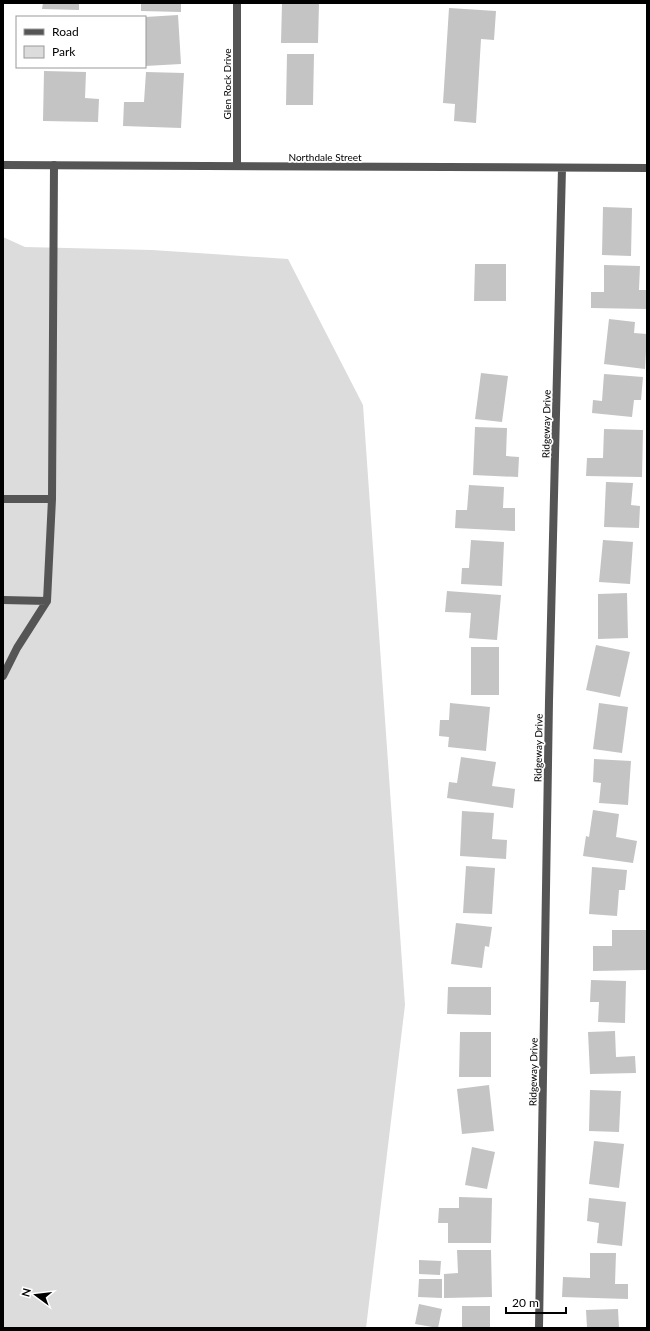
<svg xmlns="http://www.w3.org/2000/svg" width="650" height="1331" font-family="Lato,sans-serif">
	<rect width="100%" height="100%" fill="#fff"/>
	<path fill="#dcdcdc" d="M3 237 25 247 152 250 288 259 363 405 405 1005 366 1328H3Z"/>
	<path fill="#c4c4c4" d="M43 3H79V10L42 9Z
		M141 3H181V12L141 11Z
		M282 3H319L318 43H281Z
		M449 8 496 11 494 40 481 39 476 123 454 121 455 104 443 103Z
		M178 15 181 64 145 66V17Z
		M287 54H314L313 105H286Z
		M44 71 86 72 85 98 99 99 98 122 43 121Z
		M146 72 184 73 181 128 123 126 124 102H144Z
		M603 207 632 208 631 256 602 255Z
		M475 264H506V301H474Z
		M604 265 640 266 639 290H647V309L591 308V292H604Z
		M609 319 635 322 634 333 647 334 645 369 604 364Z
		M481 373 508 376 502 422 475 419Z
		M604 374 643 377 641 400H634L632 417 592 413 593 400 602 401Z
		M475 427 507 428 506 456 519 457 518 477 473 475Z
		M604 429 643 430 642 477 586 476 587 458H603Z
		M606 482 633 483 631 505 640 506 639 528 604 527Z
		M469 485 504 487 503 508H515V531L455 528 456 510H467Z
		M471 540 504 542 502 586 461 584 462 568H469Z
		M603 540 633 542 630 584 599 582Z
		M447 591 501 595 497 640 469 638 471 613 445 612Z
		M627 593 628 638 598 639V594Z
		M596 645 630 652 620 697 586 690Z
		M471 647H499V695H471Z
		M450 703 490 707 486 751 448 747 449 737 439 736 440 720H449Z
		M599 703 628 707 622 753 593 749Z
		M461 757 496 762 492 786 515 789 513 808 447 798 449 782 457 783Z
		M594 759 631 761 628 805 599 803 601 783 593 782Z
		M593 810 619 814 616 837 637 841 633 863 583 856 586 836 589 837Z
		M462 811 494 813 492 839 507 840 506 859 460 856Z
		M466 866 495 868 492 914 463 913Z
		M592 867 627 870 625 890H619L617 916 589 914Z
		M456 923 492 927 489 947 485 946 482 968 451 964Z
		M612 930H647V970L593 971V946H612Z
		M591 980 626 981 625 1023 598 1022 599 1002H590Z
		M448 987H491V1015L447 1014Z
		M615 1031 616 1057 635 1056 636 1073 590 1074 588 1032Z
		M460 1032H491V1077H459Z
		M489 1085 494 1131 462 1134 457 1089Z
		M590 1090 621 1091 619 1132 589 1131Z
		M594 1141 624 1144 619 1188 589 1184Z
		M472 1147 495 1152 487 1189 465 1185Z
		M459 1197 492 1198 491 1243H448V1223H438L439 1208H459Z
		M589 1198 626 1202 622 1246 597 1243 599 1223 587 1221Z
		M457 1250H491L492 1297 444 1298V1274L458 1273Z
		M590 1253H616L615 1284H628V1299L562 1297 563 1277 590 1278Z
		M419 1260 441 1261 440 1275 419 1274Z
		M419 1279H442V1298L418 1297Z
		M419 1304 442 1309 438 1328 415 1324Z
		M462 1306H490V1328H462Z
		M618 1309 619 1328H587L586 1310Z"/>
	<g fill="none" stroke-linecap="round" stroke-linejoin="round">
		<path stroke="#555" stroke-width="8" d="M3 499H52L54 165
			M3 600 47 601
			M3 676 17 648 47 601 52 499"/>
		<path stroke="#555" stroke-width="8" d="M3 165 647 168
			M237 166V3
			M539 1328 549 701 562 168"/>
	</g>
	<g text-anchor="middle" dominant-baseline="central" stroke-width="3.5" stroke-linejoin="round" paint-order="stroke">
		<g font-size="10" fill="#000" stroke="#fff">
			<text transform="translate(227 84) rotate(-90)">Glen Rock Drive</text>
			<text x="325" y="157">Northdale Street</text>
			<text transform="translate(546 424) rotate(-89)">Ridgeway Drive</text>
			<text transform="translate(538 748) rotate(-89)">Ridgeway Drive</text>
			<text transform="translate(533 1072) rotate(-89)">Ridgeway Drive</text>
		</g>
	</g>
	<rect width="650" height="1331" fill="none" stroke="#000000" stroke-width="8"/>
	<rect x="16" y="16" width="130" height="52" fill="#ffffff" stroke="#999999"/>
	<rect x="24" y="29" width="20" height="6" fill="#555555" stroke="#999999"/>
	<text x="52" y="36" font-size="12" fill="#000000">Road</text>
	<rect x="24" y="46" width="20" height="12" fill="#dcdcdc" stroke="#999999"/>
	<text x="52" y="56" font-size="12" fill="#000000">Park</text>
	<g transform="translate(36 1295) rotate(285)" stroke="#ffffff" stroke-width="3" paint-order="stroke">
	<path d="M0-3L7 15L0 10L-7 15Z" fill="#000000"/>
	<text y="-6" font-size="11" font-weight="bold" text-anchor="middle" fill="#000000">N</text>
	</g>
	<path d="M506 1307v6h60v-6" fill="none" stroke="#000000" stroke-width="2"/>
	<text x="512" y="1307" font-size="12" fill="#000000" stroke="#ffffff" stroke-width="3" paint-order="stroke">20 m</text>
</svg>
